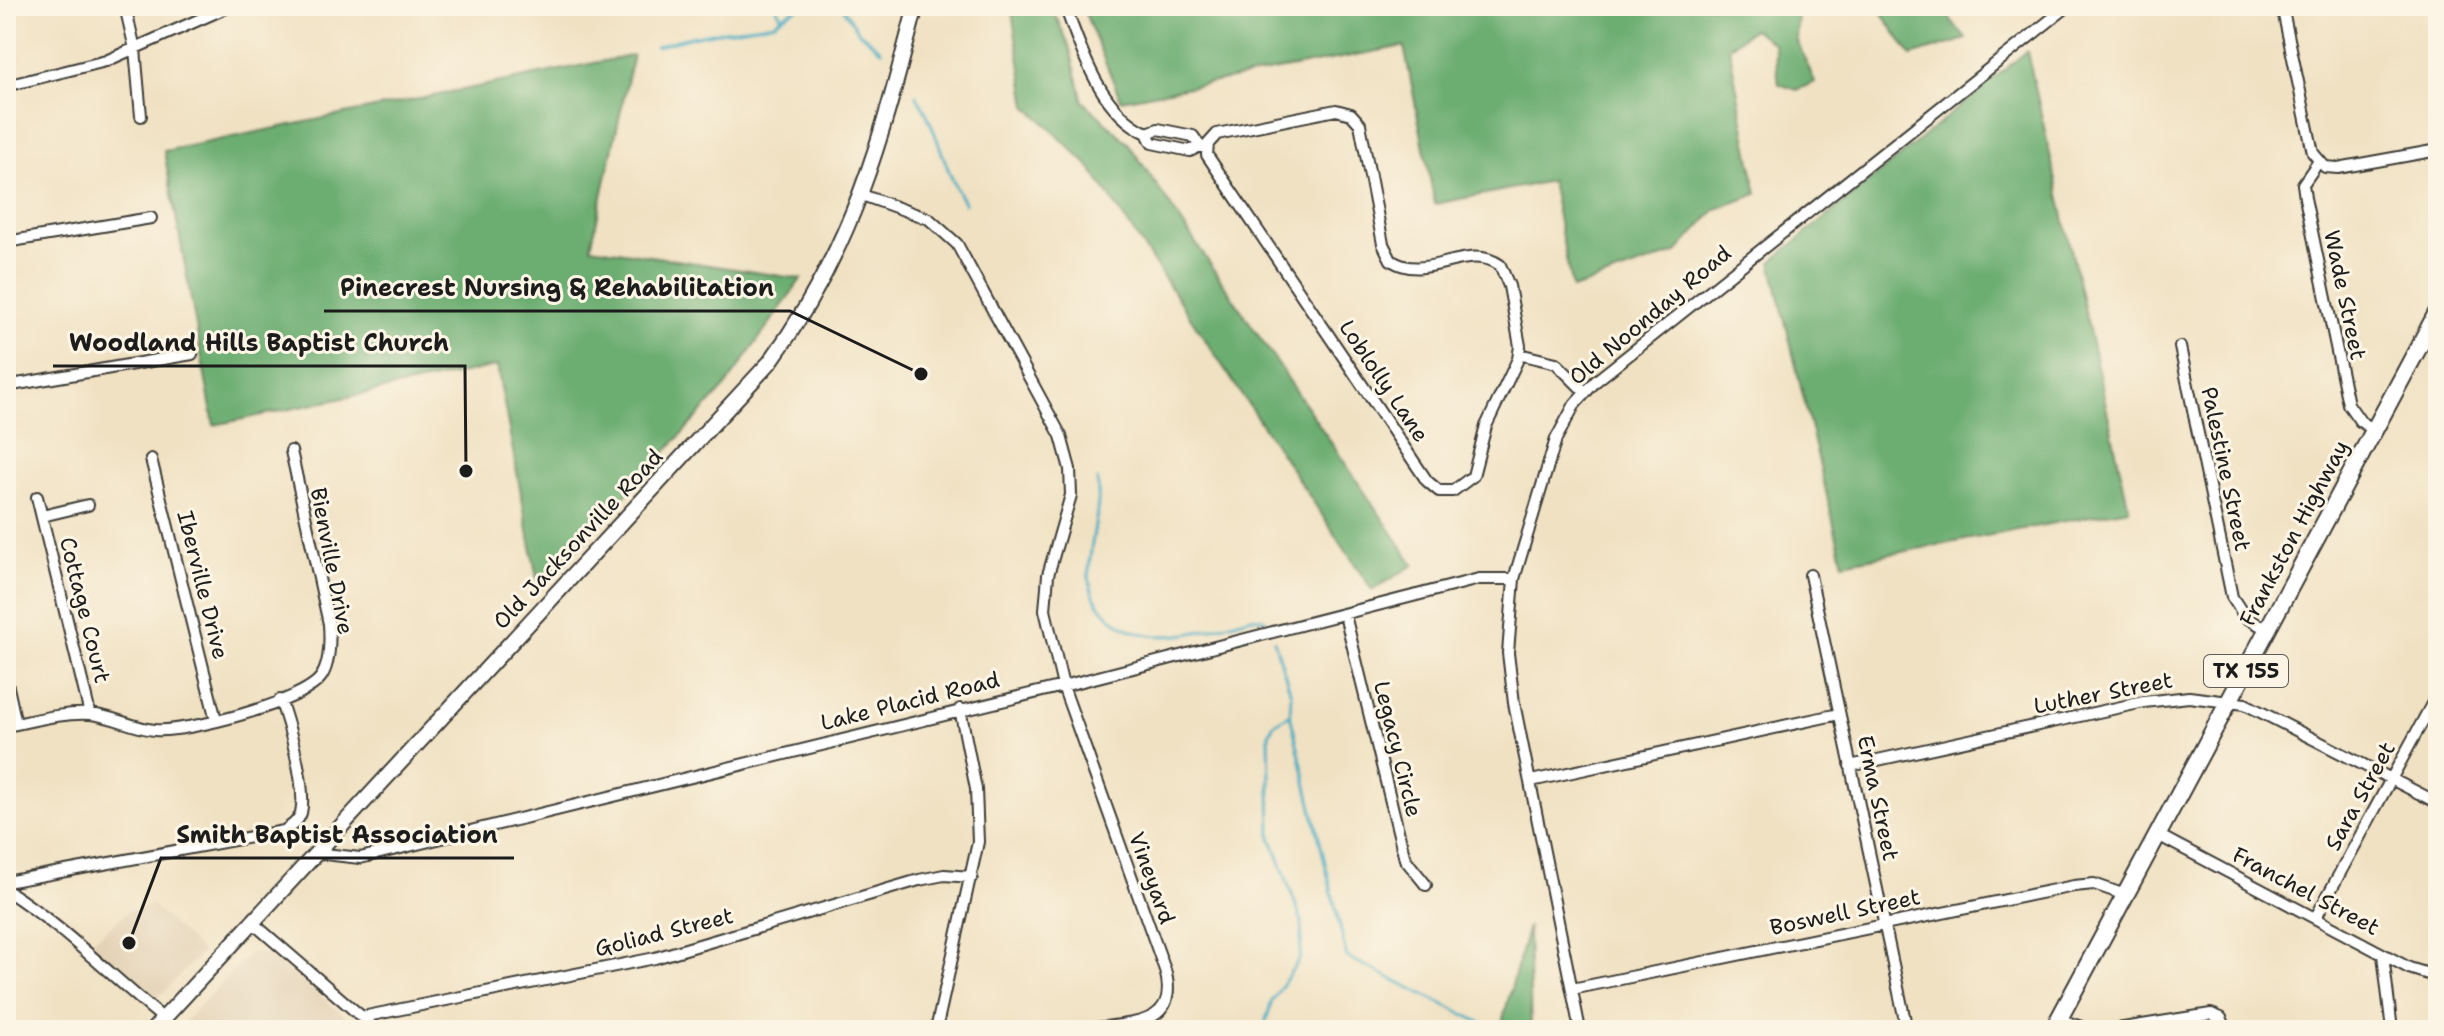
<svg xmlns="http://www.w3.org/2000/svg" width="2444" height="1036" font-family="'Shantell Sans',sans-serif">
	<rect width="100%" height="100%" fill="#fcf5e5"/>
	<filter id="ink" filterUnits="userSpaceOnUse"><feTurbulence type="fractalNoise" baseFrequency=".0125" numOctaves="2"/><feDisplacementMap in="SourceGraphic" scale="16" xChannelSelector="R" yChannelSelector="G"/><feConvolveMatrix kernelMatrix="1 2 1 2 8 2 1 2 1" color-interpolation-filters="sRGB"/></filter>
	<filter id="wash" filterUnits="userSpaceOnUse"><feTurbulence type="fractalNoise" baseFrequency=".006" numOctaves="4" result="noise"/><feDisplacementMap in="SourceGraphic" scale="32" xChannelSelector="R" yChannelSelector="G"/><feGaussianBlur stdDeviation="1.8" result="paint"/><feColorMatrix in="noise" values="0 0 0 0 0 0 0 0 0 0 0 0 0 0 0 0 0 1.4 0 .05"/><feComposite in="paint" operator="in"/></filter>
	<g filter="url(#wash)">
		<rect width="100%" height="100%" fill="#f0e1c2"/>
		<path fill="#e2d0b4" d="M152 905 202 952 155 1001 89 944 129 911Z
			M250 953 269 954 362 1030H177Z"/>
		<path fill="#6cad71" stroke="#446446" stroke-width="2" d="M1011 6H1051L1069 45 1083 101 1128 143 1414 565 1372 590 1090 167 1027 106Z
			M1082 6H1806L1798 10 1796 39 1815 82 1797 90 1779 84 1774 44 1753 29 1729 47 1757 194 1716 209 1676 253 1572 289 1551 181 1435 204 1404 46 1121 100Z
			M1877 6H1940L1966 39 1911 56Z
			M2027 51 2129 509 1843 563 1771 262Z
			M633 55 591 247 801 279 725 387 539 589 497 366 214 425 164 151Z
			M1528 926 1531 1030H1503V1019Z"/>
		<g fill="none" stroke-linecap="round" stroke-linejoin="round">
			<path stroke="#42aac2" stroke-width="3" d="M775 6 782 17 802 6
				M841 6 859 32 881 50
				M656 47C691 34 735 30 774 23L782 17
				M916 95C938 128 943 169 965 204
				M1097 480C1102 513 1088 544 1089 577 1090 591 1098 606 1108 615 1148 653 1205 630 1252 617L1264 619 1268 627
				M1274 640 1291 694 1290 714 1347 957 1496 1030
				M1263 1030 1272 1001 1300 958 1302 922 1271 837 1269 734 1274 724 1289 715"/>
		</g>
	</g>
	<g filter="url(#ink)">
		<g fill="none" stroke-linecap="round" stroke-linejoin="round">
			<g stroke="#3c3a35" stroke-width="14">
				<path id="street" d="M125 6 135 49 141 116
					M1065 6C1081 50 1101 113 1147 133
					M2282 6 2313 153 2325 167 2338 168 2438 150
					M6 86 106 61 230 6
					M1336 110 1351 114 1360 124 1383 244 1391 260C1426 284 1467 241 1500 265L1509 286 1520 346 1518 359 1486 426 1473 476 1453 491H1439L1427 481 1207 155 1208 144 1217 134Z
					M1200 146 1190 151 1152 143 1147 133 1158 129 1193 136 1200 146 1207 148
					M2319 161 2303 184 2305 198 2348 404 2360 421 2374 430
					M862 195 929 219 957 244 1061 436 1070 469 1071 495 1048 575 1045 610 1063 686 1165 970C1181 1027 1129 1023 1088 1029
					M6 242 151 218
					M2180 347 2232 597 2245 617 2268 630
					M1519 354 1556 363 1585 392
					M6 386 192 354
					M151 459 216 720
					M37 497 90 714
					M42 516 88 505
					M1810 575 1907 1030
					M1345 615 1405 859 1426 885
					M6 678 16 724
					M6 726C32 721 64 712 90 714 113 716 133 728 155 730 186 733 304 702 321 677 330 664 330 639 329 624L291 451
					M1850 766 2144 702 2189 697 2245 704 2438 803
					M1531 781 1839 714
					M2158 835 2409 968 2438 977
					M316 853 360 858 1063 686 1479 579H1514
					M6 882 284 831C291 826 298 822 301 813 307 787 289 725 280 700
					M6 890C64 927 111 976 164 1019
					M2316 917 2438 693
					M253 923 377 1030
					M2383 955 2392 1030
					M1572 989 2074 886 2094 884 2125 895
					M362 1017 655 958 919 880 944 875 972 877
					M2059 1019 2090 1030
					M936 1030 978 842 976 789 960 709
					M1580 1030 1514 703 1508 653 1514 579 1556 439 1575 404 1596 381 2068 6
					M2111 1030 2211 1014 2221 1018 2227 1030"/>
			</g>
			<g stroke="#3c3a35" stroke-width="18">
				<path id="secondary" d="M153 1030 770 362C853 248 881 140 916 6"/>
			</g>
			<g stroke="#3c3a35" stroke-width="20">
				<path id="primary" d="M2053 1030 2438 311"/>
			</g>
			<use href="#street" stroke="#fff" stroke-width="10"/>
			<use href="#secondary" stroke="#fff" stroke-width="14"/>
			<use href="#primary" stroke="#fff" stroke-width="16"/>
		</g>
	</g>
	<g text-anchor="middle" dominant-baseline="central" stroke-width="6" stroke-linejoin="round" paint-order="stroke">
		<rect fill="#fcf5e5" stroke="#5f5d58" stroke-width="2" x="2204" y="655" width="84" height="32" rx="6"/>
		<g font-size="20" font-weight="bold" fill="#1c1c1c">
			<text x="2246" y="671">TX 155</text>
		</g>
		<g font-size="22" fill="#1c1c1c" stroke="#fcf5e5">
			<text transform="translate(2345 295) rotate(78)">Wade Street</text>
			<text transform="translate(1650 315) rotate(-40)">Old Noonday Road</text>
			<text transform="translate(1384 381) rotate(56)">Loblolly Lane</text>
			<text transform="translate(2226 469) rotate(78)">Palestine Street</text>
			<text transform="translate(2294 533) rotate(-62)">Frankston Highway</text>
			<text transform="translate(578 539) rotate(-47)">Old Jacksonville Road</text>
			<text transform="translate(332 561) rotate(79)">Bienville Drive</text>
			<text transform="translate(203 585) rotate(76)">Iberville Drive</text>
			<text transform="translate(85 610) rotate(76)">Cottage Court</text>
			<text transform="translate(2103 693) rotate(-11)">Luther Street</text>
			<text transform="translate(910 701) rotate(-14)">Lake Placid Road</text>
			<text transform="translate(1398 749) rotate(76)">Legacy Circle</text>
			<text transform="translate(2360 796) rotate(-61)">Sara Street</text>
			<text transform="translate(1878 798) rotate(78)">Erma Street</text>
			<text transform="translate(1152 878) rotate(70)">Vineyard</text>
			<text transform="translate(2306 891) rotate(28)">Franchel Street</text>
			<text transform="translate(1845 912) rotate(-12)">Boswell Street</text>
			<text transform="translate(664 932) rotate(-14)">Goliad Street</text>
		</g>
	</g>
	<path fill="none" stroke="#1c1c1c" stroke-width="3" d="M921 374L790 311H324M466 471L465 366H53M129 943L161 858H514"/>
	<g fill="#1c1c1c" stroke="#fcf5e5" stroke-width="3">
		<circle cx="921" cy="374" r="8"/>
		<circle cx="466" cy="471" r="8"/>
		<circle cx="129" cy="943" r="8"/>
	</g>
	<g font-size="24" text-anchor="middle" font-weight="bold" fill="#1c1c1c" stroke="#fcf5e5" stroke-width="6" stroke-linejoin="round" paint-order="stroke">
		<text x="557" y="296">Pinecrest Nursing &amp; Rehabilitation</text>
		<text x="259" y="351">Woodland Hills Baptist Church</text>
		<text x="337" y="843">Smith Baptist Association</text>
	</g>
	<rect width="2444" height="1036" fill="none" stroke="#fcf5e5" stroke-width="32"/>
</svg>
